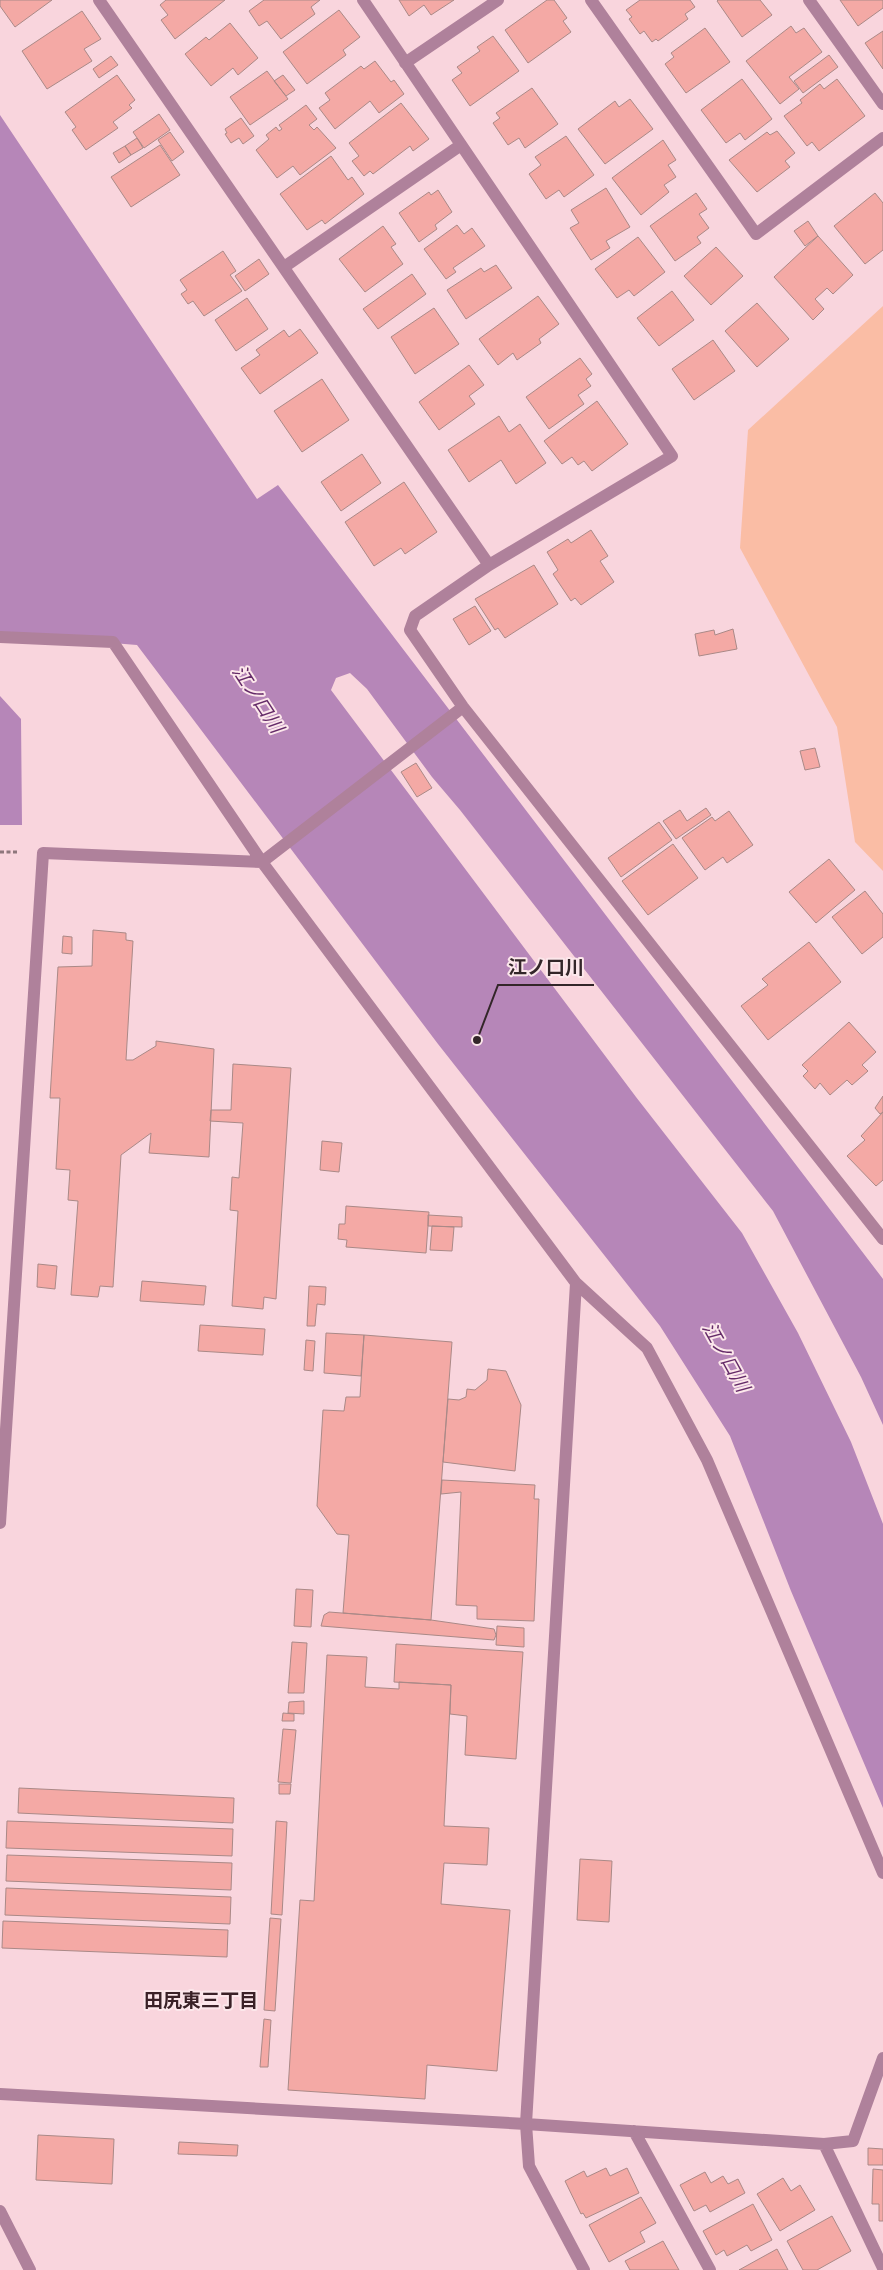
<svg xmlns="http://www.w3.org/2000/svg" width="883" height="2270" font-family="Roboto,'Noto Sans JP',sans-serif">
	<rect width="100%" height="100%" fill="#f9d5dd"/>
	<path fill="#fabda5" d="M883 306V871L855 842 837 727 740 548 748 430Z"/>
	<path fill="#b686b8" d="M0 115 257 499 278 485 883 1279V1425L861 1377 773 1211 460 810 432 777 367 689 350 673 336 678 331 690 636 1097 742 1233 798 1333 851 1442 883 1524V1808L791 1591 730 1436 660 1326 438 1044 137 645 0 634Z
		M0 696 21 719 22 825H0Z"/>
	<path fill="#f4a9a5" stroke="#aa8987" d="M0 0H52L15 27 0 6Z
		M166 0H225L175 39 161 20 168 15 160 5Z
		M264 0H320L311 7 315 14 281 39 267 21 259 26 249 11Z
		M399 0H454L431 15 424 5 409 16Z
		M547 0H554L567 18 563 21 571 32 528 63 505 30Z
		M640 0H690L695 7 685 14 688 19 658 41 656 39 652 42 644 31 640 34 629 19 632 17 626 10Z
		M718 0H760L772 15 742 37 717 1Z
		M840 0H883V8L858 26Z
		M339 10 360 37 343 50 346 55 307 84 283 52Z
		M82 11 101 39 84 49 92 61 47 89 22 51Z
		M230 23 258 58 238 75 233 68 211 86 185 54 206 37 209 40Z
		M791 26 796 33 804 28 822 52 789 77 799 89 780 104 746 61Z
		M705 28 730 62 686 93 665 64 674 57 671 53Z
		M883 31V69L865 43Z
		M493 36 519 71 470 106 452 80 462 73 457 67 480 51 477 47Z
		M829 55 838 67 803 93 794 81Z
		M111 56 118 65 99 78 93 69Z
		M375 61 391 82 394 80 404 94 379 113 370 101 335 129 319 108 330 100 325 93 361 66 364 69Z
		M267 71 288 99 250 125 230 97Z
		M117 75 135 100 129 105 132 108 113 122 118 128 86 150 72 130 76 127 65 112Z
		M283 75 295 90 286 96 274 81Z
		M742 79 772 119 745 140 740 133 726 143 701 110Z
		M837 79 865 116 819 151 812 142 807 146 784 116 802 103 800 100 820 84 824 89Z
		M532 88 558 124 525 148 519 138 508 145 493 123 500 118 496 113Z
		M630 99 653 129 605 164 578 129 615 101 619 107Z
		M401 103 429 139 413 151 410 146 373 174 370 171 364 176 352 161 359 156 349 143Z
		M306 105 317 119 309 125 314 130 317 127 336 148 300 175 293 166 277 178 256 150 269 139 266 135 276 127 279 131 282 129 279 125Z
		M159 114 170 130 144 148 133 132Z
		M241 118 254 136 243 144 239 138 231 143 225 134 227 133 225 129Z
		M777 131 795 153 785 161 790 167 757 192 729 160 767 132 770 135Z
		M170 132 184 152 172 161 158 140Z
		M566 136 594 175 564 197 559 190 546 199 529 174 541 165 535 157Z
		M137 138 143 148 131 155 125 146Z
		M663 140 676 160 668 165 676 177 664 185 669 192 641 215 612 178Z
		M160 145 180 175 131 207 111 177Z
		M125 146 131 155 119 163 113 153Z
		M331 156 348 180 352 177 364 194 325 224 322 220 307 230 280 194Z
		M606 188 630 227 606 241 610 248 591 260 570 228 579 223 571 210Z
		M438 190 452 212 435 225 437 229 419 242 399 213 429 192 431 195Z
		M696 193 707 209 699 214 709 228 697 237 701 243 675 261 650 226Z
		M875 193 883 203V250L865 264 834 226Z
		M808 221 818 236 805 246 794 231Z
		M457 225 464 234 472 228 485 246 453 268 456 272 446 279 424 249Z
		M383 226 396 244 391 247 403 264 365 292 339 259Z
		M818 236 853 275 833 294 827 288 815 299 824 309 813 320 774 277Z
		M638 237 665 272 634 296 629 290 617 298 595 269Z
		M716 247 743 276 711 305 684 276Z
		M223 251 236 271 230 275 242 291 204 316 193 301 188 304 181 294 187 290 180 280Z
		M259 259 269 274 245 291 235 276Z
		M496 265 512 288 466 319 447 290 481 268 484 272Z
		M412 274 426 294 378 329 363 309Z
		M672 291 694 320 659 346 637 318Z
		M538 296 559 324 539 339 541 343 517 360 513 353 498 365 479 339Z
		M247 298 268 329 236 351 215 320Z
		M757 303 789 339 757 367 725 331Z
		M434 308 459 344 415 374 391 337Z
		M300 329 318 353 260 394 241 368 260 355 256 350 284 330 289 337Z
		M713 340 735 371 694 400 672 369Z
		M580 358 592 374 586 379 591 386 578 395 584 404 549 429 526 397Z
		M469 365 484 385 469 396 475 404 439 430 419 402Z
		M322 379 349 420 302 452 274 411Z
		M597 401 628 444 592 471 584 461 578 465 572 457 562 464 544 441Z
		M499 416 509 432 520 424 546 463 516 484 501 460 469 482 448 450Z
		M362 454 381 483 341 511 321 482Z
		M404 482 437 532 405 554 401 548 374 566 345 522Z
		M591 530 608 556 600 561 614 582 581 605 575 598 571 601 553 574 558 570 547 552 568 539 571 543Z
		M534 565 558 604 505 638 498 628 495 630 475 599Z
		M475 606 491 631 469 645 453 619Z
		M733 629 737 649 699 656 695 634 714 630 715 635Z
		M815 748 820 767 805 770 800 751Z
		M416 763 432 788 417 797 401 772Z
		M706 808 711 815 676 839 663 821 680 810 687 821Z
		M729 811 753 845 727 863 723 857 705 870 682 838 712 817 715 821Z
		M659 822 672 840 621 877 608 858Z
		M673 844 698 878 648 915 622 881Z
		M829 859 855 890 816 923 789 892Z
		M865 891 883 914V937L862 954 832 917Z
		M93 930 126 933V940L133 941 126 1060H133L156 1046V1041L214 1049 209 1157 149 1153 151 1133 121 1155 113 1287 100 1286 98 1297 71 1295 78 1201 68 1200 70 1170 56 1169 60 1098H50L58 967 92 966Z
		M63 936 72 937V954L62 953Z
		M809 942 841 982 768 1040 741 1006 768 985 762 979Z
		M849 1022 876 1052 862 1065 868 1071 852 1085 847 1080 830 1095 820 1083 815 1089 803 1076 808 1071 802 1065Z
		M233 1064 291 1068 276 1299 264 1297 263 1309 232 1306 238 1211 230 1210 232 1177 239 1178 243 1123 210 1121 211 1110H231Z
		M883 1096V1112L880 1114 875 1108Z
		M883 1112V1180L876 1186 847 1156 865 1140 861 1136Z
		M322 1141 342 1143 339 1172 320 1170Z
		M346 1206 429 1212 426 1253 346 1247 347 1240 338 1239 339 1224H345Z
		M428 1215 462 1217V1227L428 1226Z
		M432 1226 454 1227 452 1251 430 1250Z
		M38 1264 57 1266 55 1289 37 1287Z
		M142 1281 206 1286 204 1305 140 1301Z
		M309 1286 326 1287 325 1305 317 1304 315 1326H307Z
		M200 1325 265 1329 263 1355 198 1351Z
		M326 1333 364 1335 361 1376 324 1373Z
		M364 1335 452 1342 431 1620 343 1613 349 1535 337 1534 317 1506 323 1410 344 1411 346 1397H360Z
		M306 1340 315 1341 313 1371 304 1370Z
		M488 1369 506 1371 521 1405 515 1471 443 1462 448 1399 459 1400 466 1397 467 1389 475 1390 487 1380Z
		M442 1480 535 1485 534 1499H539L534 1621 477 1619V1606L456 1605 461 1492 441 1494Z
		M296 1589 313 1590 311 1627 294 1626Z
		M329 1612 431 1620 494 1629 496 1635 494 1640 321 1626 324 1615Z
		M497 1626 524 1628V1647L496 1645Z
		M292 1642 307 1643 304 1693H288Z
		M396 1644 523 1652 516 1759 465 1755 467 1716 450 1714 451 1685 394 1682Z
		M327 1655 367 1657 365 1687 399 1689V1682L451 1685 444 1826 489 1828 487 1865 444 1863 441 1904 510 1910 497 2071 427 2065 425 2099 288 2090 300 1900 314 1901Z
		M304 1701V1714L288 1713 289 1702Z
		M283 1713 294 1714V1721H282Z
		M283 1729 296 1730 291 1783 278 1782Z
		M279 1784H291L290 1794H279Z
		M19 1788 234 1798 233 1823 18 1813Z
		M7 1821 233 1829 232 1856 6 1848Z
		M276 1821 287 1822 282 1915 271 1914Z
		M7 1855 232 1863 231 1890 6 1881Z
		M580 1859 612 1861 609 1922 577 1920Z
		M6 1888 231 1897 230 1924 5 1915Z
		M270 1918 281 1919 275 2011 264 2010Z
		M3 1921 228 1930 227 1957 2 1948Z
		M264 2019 271 2020 268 2067H260Z
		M38 2135 114 2139 112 2184 36 2180Z
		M179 2142 238 2145 237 2156 178 2154Z
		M868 2148 883 2149V2165H868Z
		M606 2168 610 2176 627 2168 639 2193 586 2218 583 2213 581 2214 565 2181 584 2171 587 2177Z
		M873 2169 883 2170V2221H879V2204H872Z
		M705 2172 711 2183 723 2176 728 2184 738 2179 745 2193 710 2212 706 2205 694 2211 680 2185Z
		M783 2178 791 2191 800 2185 815 2210 780 2231 757 2194Z
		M641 2197 656 2223 640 2232 645 2242 609 2262 589 2225Z
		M753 2204 772 2240 751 2251 747 2245 727 2256 724 2250 716 2255 703 2231Z
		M832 2216 851 2251 817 2270H803L787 2241Z
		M663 2241 679 2270H630L625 2261Z
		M777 2249 788 2270H739Z"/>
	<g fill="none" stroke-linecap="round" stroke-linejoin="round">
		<path stroke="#8e777c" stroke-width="3" stroke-dasharray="4 2.5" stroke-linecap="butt" d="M0 852H19"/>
		<path stroke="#af819b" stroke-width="12" d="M99 0 489 565
			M363 0 672 456 489 565 415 616 410 630 463 707 883 1239
			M591 0 756 234 883 138
			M809 0 883 104
			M405 63 498 0
			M284 267 461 145
			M0 637 113 642 262 862 576 1283 526 2124 529 2166 584 2270
			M576 1283 647 1348 707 1460 883 1873
			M0 1523 43 853 262 862 463 707
			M0 2094 526 2124 824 2144 853 2141 883 2058
			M634 2131 710 2270
			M824 2144 883 2268
			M0 2211 30 2270"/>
	</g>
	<g text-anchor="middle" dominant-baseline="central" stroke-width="4" stroke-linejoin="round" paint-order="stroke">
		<g font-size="19" font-style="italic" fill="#642a68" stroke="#fce7eb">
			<text transform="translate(258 699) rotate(57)">江ノ口川</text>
			<text transform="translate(726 1357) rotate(61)">江ノ口川</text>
		</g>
		<g font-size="19" font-weight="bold" fill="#3a2127" stroke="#fce7eb">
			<text x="201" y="2000">田尻東三丁目</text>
		</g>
	</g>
	<path fill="none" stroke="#332629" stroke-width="2" d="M477 1040L498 985H594"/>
	<circle fill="#332629" stroke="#fce7eb" stroke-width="2" cx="477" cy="1040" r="5"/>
	<g font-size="19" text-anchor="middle" font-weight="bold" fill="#332629" stroke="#fce7eb" stroke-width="4" stroke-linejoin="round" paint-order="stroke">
		<text x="546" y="974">江ノ口川</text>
	</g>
</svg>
